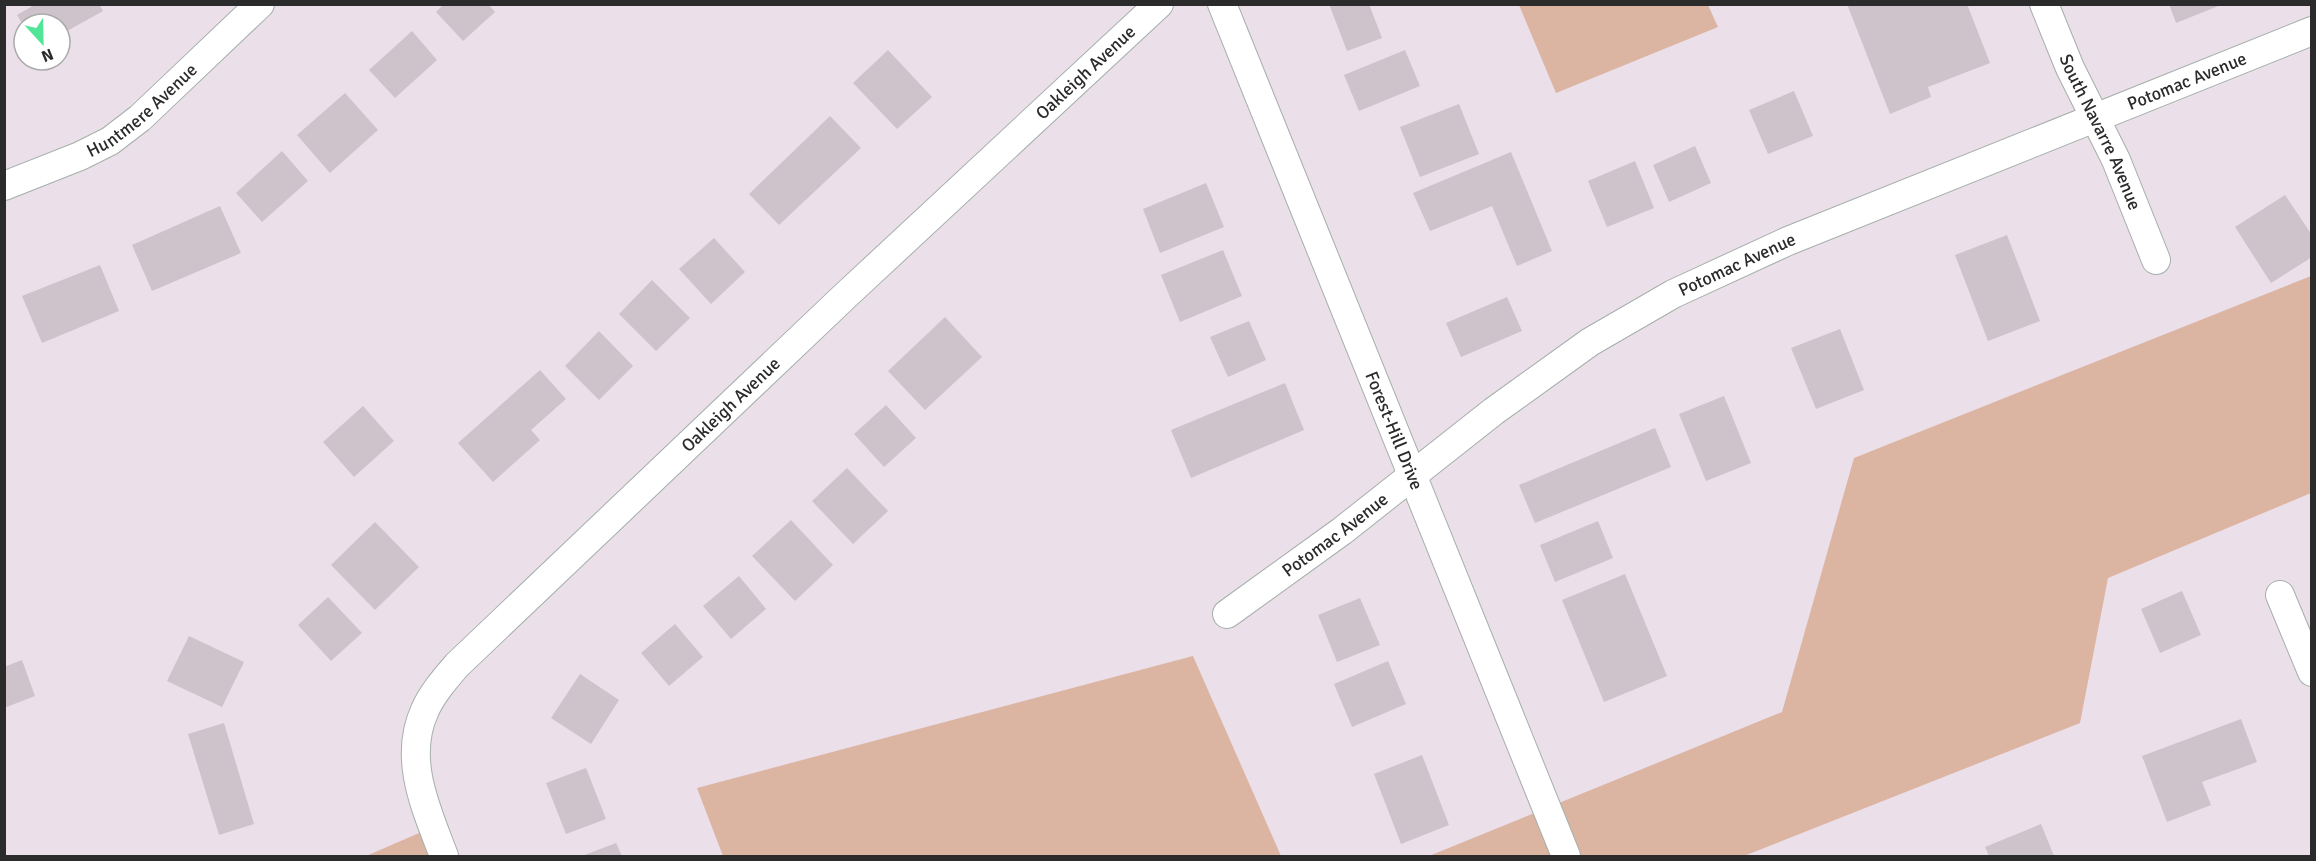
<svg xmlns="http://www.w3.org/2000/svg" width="2316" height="861" font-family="Signika,sans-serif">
	<rect width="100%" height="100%" fill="#ebdfe9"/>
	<path fill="#dcb4a2" d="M1519 5H1708L1718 27 1556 93Z
		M2311 276V493L2108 578 2080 723 1744 856H1429L1782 712 1854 458Z
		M1193 656 1281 856H723L697 788Z
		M433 827 444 856H366Z"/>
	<path fill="#cec3cb" d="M36 4H99L103 11 60 35V24H24V27L17 15Z
		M444 4H488L495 12 463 41 436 12Z
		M1329 4H1369L1382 38 1347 51Z
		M1847 4H1967L1990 63 1928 87 1931 97 1890 114Z
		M2169 4H2221V5L2176 23Z
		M412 31 437 60 395 98 369 70Z
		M888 50 932 97 897 129 853 83Z
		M1405 50 1420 86 1359 111 1344 75Z
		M1794 91 1813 136 1768 154 1749 110Z
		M345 93 378 130 330 173 297 135Z
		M1459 104 1479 154 1420 177 1400 127Z
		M830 116 861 148 779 225 749 194Z
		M1695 146 1711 183 1669 202 1653 165Z
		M282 151 308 181 262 222 236 193Z
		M1511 152 1552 251 1517 266 1492 206 1430 231 1413 193Z
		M1635 161 1654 208 1607 227 1588 181Z
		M1206 183 1224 227 1160 253 1143 209Z
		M2285 195 2312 235V257L2271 283 2235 227Z
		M220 206 241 253 152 291 132 245Z
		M2007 235 2040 321 1988 341 1955 255Z
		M714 238 745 272 711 304 679 269Z
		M1223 250 1242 296 1180 322 1161 275Z
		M100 265 119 311 42 343 22 296Z
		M652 280 690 318 656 351 619 314Z
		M1507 297 1522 331 1461 357 1446 323Z
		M945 317 982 357 925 410 888 371Z
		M1249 321 1266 360 1228 377 1210 337Z
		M1840 329 1864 390 1816 409 1791 348Z
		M599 331 633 366 599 400 565 366Z
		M540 370 566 399 531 430 540 440 493 482 458 443Z
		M1285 383 1304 430 1191 478 1171 430Z
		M1724 396 1751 463 1706 481 1679 414Z
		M886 405 916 438 884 467 854 434Z
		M363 406 394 441 354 477 323 442Z
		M1655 428 1671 467 1535 523 1519 485Z
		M847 468 888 511 853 544 812 501Z
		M791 520 833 565 795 601 752 556Z
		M1598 521 1613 558 1555 582 1540 545Z
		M375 522 419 567 375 610 331 565Z
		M1625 574 1667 676 1604 702 1562 600Z
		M739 576 766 609 731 639 703 606Z
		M2182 591 2201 635 2160 653 2141 609Z
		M328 597 362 633 331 661 298 625Z
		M1360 598 1380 645 1337 662 1318 615Z
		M675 624 703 657 669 686 641 653Z
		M189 636 244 662 222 707 167 681Z
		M22 660 35 696 4 708V667Z
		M1388 661 1406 704 1352 727 1334 684Z
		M580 674 619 700 591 744 551 718Z
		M2241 719 2257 762 2202 782 2211 805 2167 822 2142 756Z
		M224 723 254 824 219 835 188 734Z
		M1422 755 1449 825 1401 844 1374 774Z
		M586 768 606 819 566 834 546 783Z
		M2041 824 2054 856H1989L1985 847Z
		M616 843 622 856H582Z"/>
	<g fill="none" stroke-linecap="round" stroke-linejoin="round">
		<g stroke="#a5afaa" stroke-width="30">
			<g id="minor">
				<path id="s1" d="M1222 4 1566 856"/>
				<path id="s2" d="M2044 4 2070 68 2116 160 2156 260"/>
				<path id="s3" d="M4 186 80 156 110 141 140 118 260 4"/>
				<path d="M2280 595 2312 672"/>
				<path id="s4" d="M1227 614 1342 531 1494 411 1590 342 1673 294 1788 241 2312 31"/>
				<path id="s5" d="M444 856C427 811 402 759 425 710 432 694 445 679 457 665L845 296 1159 4"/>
			</g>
		</g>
		<use href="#minor" stroke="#fff" stroke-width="28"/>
	</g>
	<g text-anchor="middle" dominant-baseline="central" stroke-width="4.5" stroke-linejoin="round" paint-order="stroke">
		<g font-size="18" fill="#2b2b2b" stroke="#fff">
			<text stroke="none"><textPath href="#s5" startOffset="1071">Oakleigh Avenue</textPath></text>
			<text stroke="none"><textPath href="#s4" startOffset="1106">Potomac Avenue</textPath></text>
			<text stroke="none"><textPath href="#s3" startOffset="159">Huntmere Avenue</textPath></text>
			<text stroke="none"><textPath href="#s2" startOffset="140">South Navarre Avenue</textPath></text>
			<text stroke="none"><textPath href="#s4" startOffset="620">Potomac Avenue</textPath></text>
			<text stroke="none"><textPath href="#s5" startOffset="585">Oakleigh Avenue</textPath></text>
			<text stroke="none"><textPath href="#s1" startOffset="460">Forest-Hill Drive</textPath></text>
			<text stroke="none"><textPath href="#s4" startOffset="134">Potomac Avenue</textPath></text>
		</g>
	</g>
	<rect width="2316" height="861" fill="none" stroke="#2b2b2b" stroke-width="12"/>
	<g transform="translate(42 42) rotate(158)"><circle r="28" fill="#ffffff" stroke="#aaaaaa" stroke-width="1.5"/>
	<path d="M0-4.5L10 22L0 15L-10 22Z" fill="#51e697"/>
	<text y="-9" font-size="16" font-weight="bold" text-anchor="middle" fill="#2b2b2b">N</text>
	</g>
</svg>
